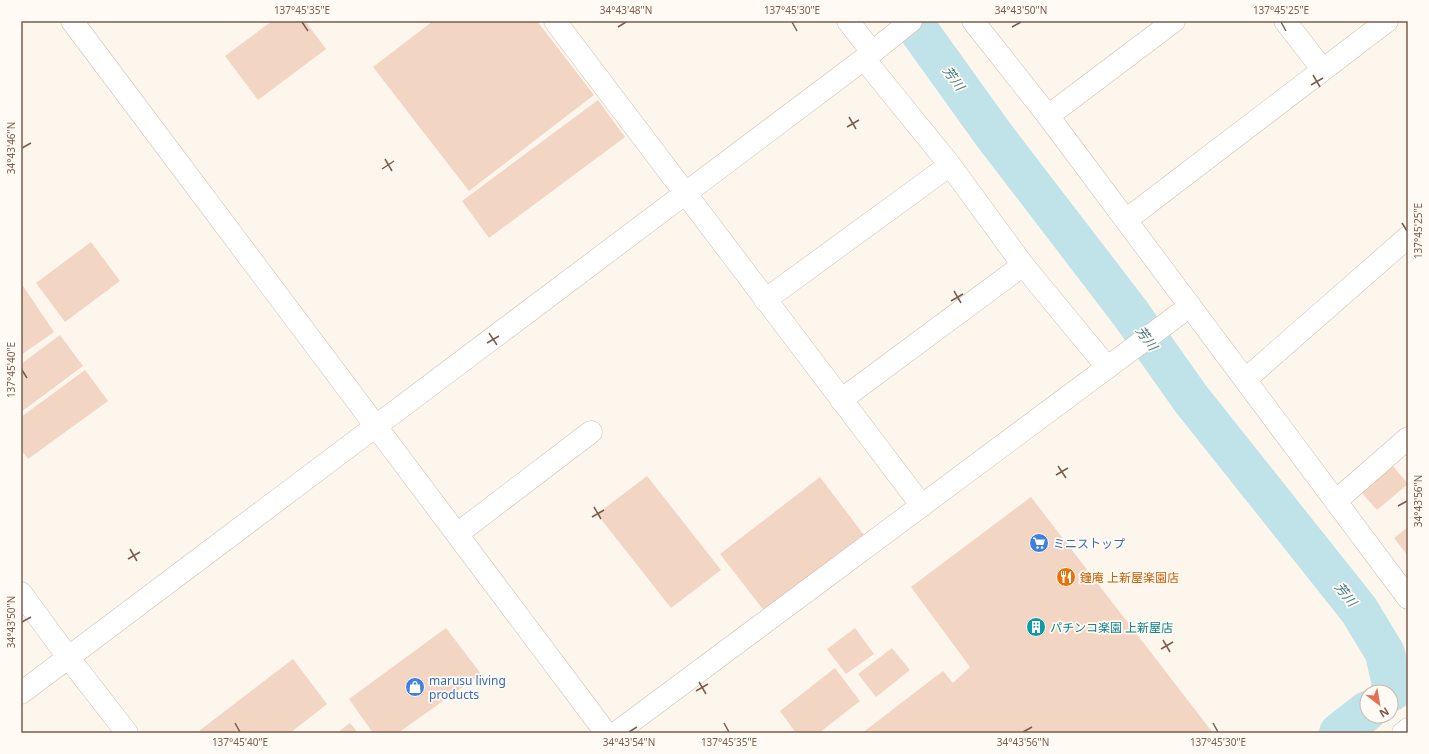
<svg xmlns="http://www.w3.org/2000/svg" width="1429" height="754" font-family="'Noto Sans','Noto Sans JP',sans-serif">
	<rect width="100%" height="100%" fill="#fdf6ec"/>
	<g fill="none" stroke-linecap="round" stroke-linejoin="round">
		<path stroke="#bfe3e8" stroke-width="40" d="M912 21 993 134 1131 314 1191 399 1359 610 1385 653 1393 690 1390 692
			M1339 733 1367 711"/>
	</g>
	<path fill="#f3d5c3" d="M272 21H305L326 49 258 100 225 56Z
		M433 21H537L594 95 469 191 373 67Z
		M598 100 625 137 489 238 462 201Z
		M91 242 120 281 65 322 36 283Z
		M21 283 54 332 21 355Z
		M60 335 83 366 21 412V364Z
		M85 370 108 401 28 459 21 450V417Z
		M1392 465 1408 484 1377 510 1361 492Z
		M647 476 721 570 671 608 597 514Z
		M820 477 864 535 765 612 720 554Z
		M1031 497 1213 733H862L943 671 953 683 970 667 911 587Z
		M1408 527V556L1394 538Z
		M446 628 481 674 398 733H373L349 699Z
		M855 628 874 654 846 674 827 649Z
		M892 648 910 670 876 697 858 674Z
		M293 659 327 704 290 733H201L199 731Z
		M835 668 860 701 819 733H796L780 711Z
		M350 723 358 733H337Z"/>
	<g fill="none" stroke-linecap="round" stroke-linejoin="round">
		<g stroke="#d1beb0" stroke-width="23">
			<path id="minor" d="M72 21 606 733
				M555 21 922 506
				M848 21 872 52
				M1285 21 1323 70
				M864 59 950 165 1023 265 1107 367
				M1048 116 1174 21
				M1126 220 1387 21
				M765 300 950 165
				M1246 379 1408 237
				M841 400 1023 265
				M1337 500 1408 438
				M457 534 591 432
				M21 593 68 657 127 733
				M616 733 1190 306
				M1403 733 1408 729"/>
		</g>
		<g stroke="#d1beb0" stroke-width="23">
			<path id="tertiary" d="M973 21 1048 116 1408 598
				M21 693 864 59 911 21"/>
		</g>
		<use href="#minor" stroke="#fff" stroke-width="22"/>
		<use href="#tertiary" stroke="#fff" stroke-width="22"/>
	</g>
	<path fill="none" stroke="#7a5c4d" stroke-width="1.5" d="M302 22 308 31M792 22 797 31M1281 22 1286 31M618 27 626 22M1012 27 1021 22M1313 75 1320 87M1311 85 1323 78M849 117 856 129M847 127 859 120M22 148 31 143M385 159 392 171M382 169 394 161M1402 223 1407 231M954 291 961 303M951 301 963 294M489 333 497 345M487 343 499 336M22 370 27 378M1058 466 1066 478M1056 475 1068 468M1398 506 1407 501M594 507 601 519M592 517 604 510M130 549 137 561M128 559 140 552M22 622 31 617M1163 640 1170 652M1161 649 1173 642M699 682 706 694M696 691 708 684M235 723 240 732M724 723 729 732M1213 723 1218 732M629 732 637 727M1023 732 1032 727"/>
	<defs>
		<g id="supermarket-disc" transform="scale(1)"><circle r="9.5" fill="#3f7fe0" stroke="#fffaf3"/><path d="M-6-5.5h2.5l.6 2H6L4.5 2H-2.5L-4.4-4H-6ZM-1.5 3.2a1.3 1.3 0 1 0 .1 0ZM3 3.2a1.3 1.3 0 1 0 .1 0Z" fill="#fff"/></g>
		<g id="restaurant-disc" transform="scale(1)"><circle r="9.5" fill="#e8710a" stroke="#fffaf3"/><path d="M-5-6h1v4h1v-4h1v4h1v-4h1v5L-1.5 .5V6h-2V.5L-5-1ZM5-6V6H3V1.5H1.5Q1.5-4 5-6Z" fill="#fff"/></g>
		<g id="building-disc" transform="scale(1)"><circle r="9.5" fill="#0f9aa8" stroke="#fffaf3"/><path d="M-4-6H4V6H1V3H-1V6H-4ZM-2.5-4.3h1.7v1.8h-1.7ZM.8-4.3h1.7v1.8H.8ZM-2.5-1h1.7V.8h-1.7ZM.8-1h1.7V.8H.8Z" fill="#fff"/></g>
		<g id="shop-disc" transform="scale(1)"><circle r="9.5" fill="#3f7fe0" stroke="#fffaf3"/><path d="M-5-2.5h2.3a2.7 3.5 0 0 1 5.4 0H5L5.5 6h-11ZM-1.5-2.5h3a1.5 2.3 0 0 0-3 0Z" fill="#fff"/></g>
	</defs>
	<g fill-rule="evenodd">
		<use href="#supermarket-disc" x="1039" y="543"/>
		<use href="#restaurant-disc" x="1066" y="577"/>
		<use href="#building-disc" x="1036" y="627"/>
		<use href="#shop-disc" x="415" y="687"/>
	</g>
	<g text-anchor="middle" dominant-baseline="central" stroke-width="3.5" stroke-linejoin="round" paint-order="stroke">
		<g font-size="12" fill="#366cbe" stroke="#fffaf3" text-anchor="start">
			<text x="1053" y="543">ミニストップ</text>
			<text x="429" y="680">marusu living<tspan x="429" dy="14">products</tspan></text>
		</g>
		<g font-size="12" fill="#c56008" stroke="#fffaf3" text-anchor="start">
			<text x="1080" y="577">鐘庵 上新屋楽園店</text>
		</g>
		<g font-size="12" fill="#0d838f" stroke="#fffaf3" text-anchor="start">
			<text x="1050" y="627">パチンコ楽園 上新屋店</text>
		</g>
		<g font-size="13" font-style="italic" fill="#437c86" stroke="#fffaf3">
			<text transform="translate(954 78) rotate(54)">芳川</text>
			<text transform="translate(1147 338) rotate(54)">芳川</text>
			<text transform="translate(1346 594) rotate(51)">芳川</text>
		</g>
	</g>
	<rect width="1429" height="754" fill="none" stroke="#fffaf3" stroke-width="44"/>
	<g transform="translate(1379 704) rotate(149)"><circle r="19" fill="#fffaf3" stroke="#cabbb1"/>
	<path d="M0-3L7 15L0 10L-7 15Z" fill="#e76f51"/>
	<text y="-6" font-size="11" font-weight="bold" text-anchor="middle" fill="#7a5c4d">N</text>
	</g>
	<rect x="22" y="22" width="1385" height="710" fill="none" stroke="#7a5c4d" stroke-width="1.5"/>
	<g font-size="10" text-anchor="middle" fill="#7a5c4d">
		<text x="302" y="14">137°45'35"E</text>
		<text x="626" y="14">34°43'48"N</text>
		<text x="792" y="14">137°45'30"E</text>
		<text x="1021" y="14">34°43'50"N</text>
		<text x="1281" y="14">137°45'25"E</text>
		<text transform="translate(11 148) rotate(-90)" y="4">34°43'46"N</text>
		<text transform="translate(1418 231) rotate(-90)" y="4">137°45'25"E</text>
		<text transform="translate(11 370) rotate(-90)" y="4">137°45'40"E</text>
		<text transform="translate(1418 501) rotate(-90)" y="4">34°43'56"N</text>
		<text transform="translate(11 622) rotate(-90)" y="4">34°43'50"N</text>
		<text x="240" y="746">137°45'40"E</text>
		<text x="629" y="746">34°43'54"N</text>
		<text x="729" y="746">137°45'35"E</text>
		<text x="1023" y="746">34°43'56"N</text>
		<text x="1218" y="746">137°45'30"E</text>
	</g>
</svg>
